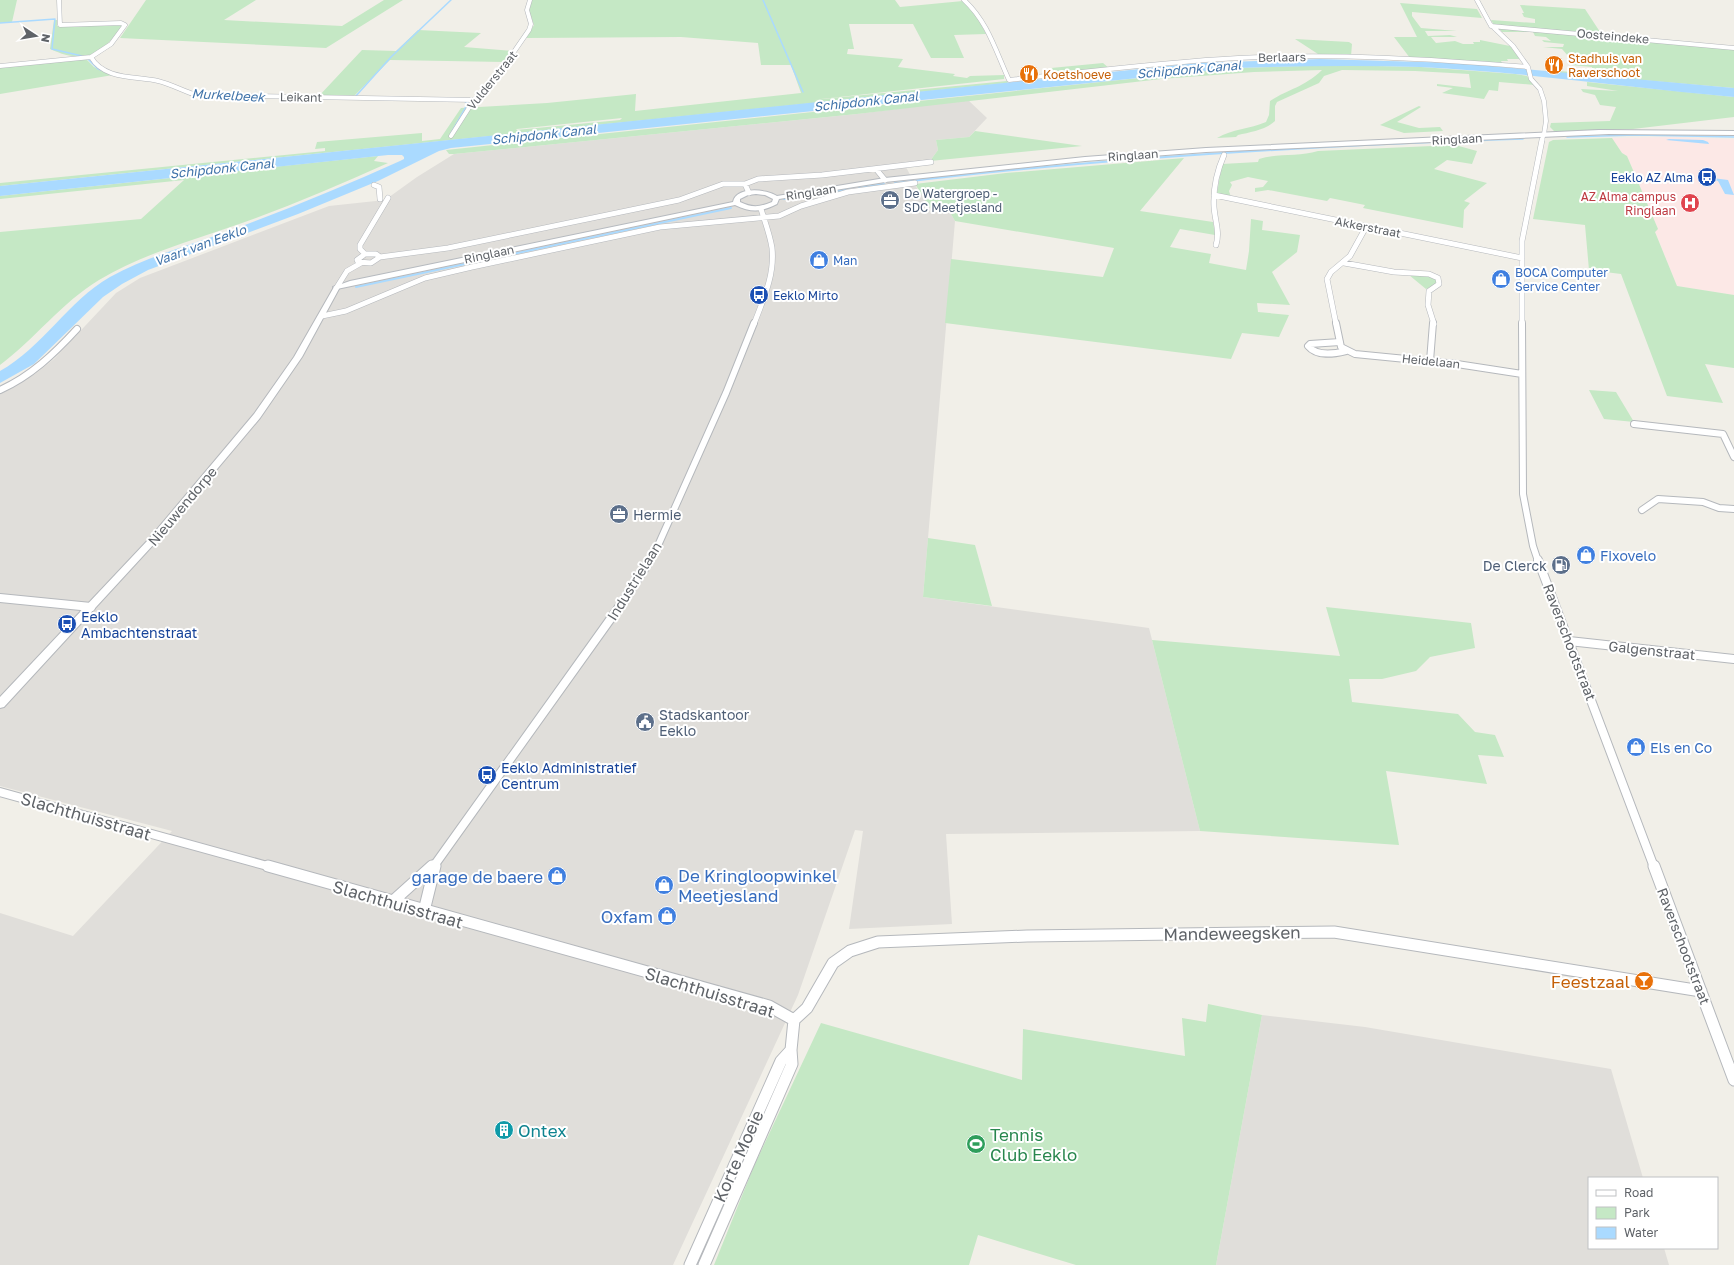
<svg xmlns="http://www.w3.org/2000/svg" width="1734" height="1265" font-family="'Golos Text',sans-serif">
	<rect width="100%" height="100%" fill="#f1efe8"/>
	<path fill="#e0deda" d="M968 100 987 118 969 137 936 140 938 150 927 165 906 167 919 192 947 207 955 221 923 597 1149 628 1200 831 946 834 952 924 849 929 863 831 855 830 798 995 673 1265H0V913L73 936 172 831 0 786V392L35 374 54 359 116 293 140 278 329 206 385 200 417 177 454 154 857 114Z
		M1262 1015 1365 1027 1611 1069 1643 1178H1589V1248H1664L1669 1265H1216Z"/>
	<path fill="#fce8e6" d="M1670 137 1734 139V295L1677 286 1655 231 1658 229 1627 156 1622 153 1612 138Z"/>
	<path fill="#c5e8c5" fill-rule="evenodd" d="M0 0H17L12 22 0 23Z
		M146 0H256L224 20 342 26 384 0H403L326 48 120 38Z
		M532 0H895L900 7 963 1C974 10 980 22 986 34L954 35 964 58H931L913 24H849L854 49H848L847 54 903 59 898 67 955 74 953 76 967 78 970 76 1004 75V79L812 100 1007 81 1008 83 0 186V183L325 151V148L315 149 317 142 422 133V141L440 139 461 108 547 103 636 94 635 111 801 93 791 65H761L758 43 681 37 526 38 534 25 529 11ZM622 118 620 120 516 130 517 129Z
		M1400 3 1477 9 1482 18 1412 12V16L1421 28 1457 31H1425L1428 36 1450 35 1457 37H1431L1436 43 1455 41 1463 44H1474L1473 42H1480V40L1510 46 1520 59H1507L1508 61H1501L1502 63 1410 58 1394 37H1417Z
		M1520 5 1585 9 1602 35 1494 25 1491 20 1535 23V19L1524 17 1522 13H1524Z
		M54 20H57V26H62L119 24 123 25C102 55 85 65 50 49Z
		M1498 27 1734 49V88L1560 73V71L1611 76 1610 73 1592 69V67L1571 65 1569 57 1562 49 1543 47H1563L1564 44 1544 42 1542 40 1551 41 1546 37 1535 36 1533 32H1502Z
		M418 30 481 33 464 47 512 51 504 62 390 60 353 97H318L362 50 396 51Z
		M1295 39 1349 42 1352 44 1351 56H1321Z
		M86 59 94 67 113 75 0 94V66Z
		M1103 63 1110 69 1057 74 1051 68Z
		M1332 65 1421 67 1515 74 1527 76 1535 85 1499 82 1498 91 1489 90 1484 99 1442 93 1453 88 1437 86V84L1471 88 1469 74 1415 71 1342 70 1324 76 1319 83 1277 102 1275 106V121C1265 130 1250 132 1238 135L1236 137 1217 138C1232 129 1250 129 1266 122L1269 115 1270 101C1290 88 1303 88 1322 70L1254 72 1161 79 857 114 454 154H449L446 150 1236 68Z
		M1587 82 1734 97V117L1633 129 1555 132 1550 127 1551 123 1610 121 1616 107 1600 105 1595 95 1583 92 1581 89 1618 91 1587 86Z
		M1419 106 1421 107 1397 122 1419 128 1440 127 1443 131 1404 133 1380 125Z
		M975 131 1082 146 930 161 938 150 936 140 969 137Z
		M1612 138 1622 153 1627 156 1658 229 1655 232 1677 286 1734 295V368L1705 364 1723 403 1667 396 1621 274 1589 270 1585 225 1533 219 1549 142 1553 140Z
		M1455 145 1477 151 1472 164 1447 160 1434 169 1487 183 1464 201 1470 203 1464 210 1463 228 1363 208 1365 205 1330 198 1327 201 1268 190 1255 192V188L1263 187 1268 181 1248 177 1230 182 1232 185 1229 191 1231 197 1217 193 1222 164 1258 162 1259 159C1279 153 1299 157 1318 151Z
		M378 156 374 161 388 163C340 185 292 205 242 223 194 240 142 254 99 280 61 303 35 339 0 365V232L141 219 184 180 0 199V196Z
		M1184 158 1140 211 1213 222 1215 235 1180 229 1170 247 1211 254 1209 263 1246 270 1249 251 1251 219 1263 221 1262 230 1300 235 1297 252 1272 272 1290 305 1257 303 1258 312 1289 315 1279 337 1242 333 1231 359 945 323 951 259 1103 277 1114 248 955 221 947 207 931 209 915 184 1006 173Z
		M1409 275 1429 276 1436 278 1437 284 1426 289Z
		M1589 390 1616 392 1634 422 1604 419Z
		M928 538 975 545 992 606 923 597Z
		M1326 607 1471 623 1475 648 1430 657 1416 671 1382 679H1349L1352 702 1458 714 1475 732 1495 735 1504 757 1478 755 1487 784 1386 771 1399 845 1200 831 1152 640 1340 656Z
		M1208 1004 1262 1015 1216 1265H1076L978 1235 969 1265H714L754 1166 821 1023 1022 1080 1023 1029 1185 1056 1182 1018 1206 1022Z"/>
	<path fill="#aadaff" d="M1320 59 1457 63 1734 88V97C1629 88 1525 72 1420 67 1359 65 1297 66 1236 68L451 148 439 151 378 181 298 214 148 270 122 284 103 297 34 364 0 383V371C42 348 68 301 110 277 146 257 188 246 226 232 285 210 343 187 400 161L404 159V157L402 155H388L0 196V186L1198 63Z
		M1669 139 1703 140 1708 142 1709 144 1666 140Z
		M1705 177 1728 180 1734 195 1725 194 1718 181 1706 179Z"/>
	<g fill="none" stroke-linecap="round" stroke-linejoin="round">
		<path stroke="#aadaff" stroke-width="1.5" d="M763 0 803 92
			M0 23 55 19 52 49 82 56
			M87 58 98 69 104 71
			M355 97 391 57 451 0
			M451 133 468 103 464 101
			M1567 137 1636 135 1734 137
			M1458 141 1523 139"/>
		<path stroke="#aadaff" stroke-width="2" d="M895 183C1092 159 1289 147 1487 140
			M859 188 884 184
			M784 199 849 189
			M356 287 731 208"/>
		<g stroke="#b5b8bc" stroke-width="5">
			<path id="minor-far4" d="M964 0C988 22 996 52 1009 80 1085 72 1161 62 1238 58 1335 53 1432 59 1528 67
				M1477 0 1490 24 1513 46 1528 67 1531 79 1540 89 1544 101 1546 121 1544 134
				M1491 26 1734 48
				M91 57C104 80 136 76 158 81 171 84 183 91 196 95L474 100
				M0 66 91 57 111 44 125 25 121 23 60 25 59 0
				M451 136 474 100 491 85 529 30 531 24 527 10 530 0
				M1542 141 1543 136"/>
		</g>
		<g stroke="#b5b8bc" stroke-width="6">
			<path id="minor-far3" d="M876 169 885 180
				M374 185 379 187 380 199
				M749 193 745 184 758 179 822 175 931 162
				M1214 195 1522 258
				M1216 245C1220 232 1215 221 1214 207 1213 189 1217 171 1224 155
				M365 254 360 249V245L388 198
				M365 254H376L380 257 371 263 358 262 357 260Z
				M380 257 448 248 679 200 723 184H745
				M1344 263 1394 272 1429 274 1438 278 1439 284 1429 291 1428 305 1434 324
				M337 287 347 271 361 263
				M322 316 346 311 425 278 472 267 660 227 779 216 801 206 848 192 915 183
				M754 324C763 300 775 275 772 248 770 235 765 222 761 209
				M1336 324 1327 279 1331 272 1350 256 1366 227
				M1522 324V241L1542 140"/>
		</g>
		<g stroke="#b5b8bc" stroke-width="8">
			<path id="minor-far2" d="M1336 323 1341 347 1355 354 1457 364 1522 374
				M1522 323 1523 494 1533 546 1538 561
				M1340 342 1310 344 1308 346C1317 357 1334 354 1346 351
				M1430 361 1433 323
				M0 390C31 376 54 354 77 329
				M1634 424 1723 434 1734 457
				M1642 510 1658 499 1703 502 1719 508 1734 509
				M649 561 656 550 726 393 754 323"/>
		</g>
		<g stroke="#b5b8bc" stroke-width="10">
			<path id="minor-far1" d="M1538 560 1654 867
				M0 598 91 607
				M1569 641 1734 659
				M0 792 271 867
				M430 867 436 863
				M435 867 436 863 619 607 650 560"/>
		</g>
		<g stroke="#b5b8bc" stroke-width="13">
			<path id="minor" d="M268 866 769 1006 794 1020
				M1654 866 1734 1080
				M392 902 432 866
				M424 911 435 866
				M794 1020 807 1008 833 963 850 951 878 942 1027 936 1334 932 1701 991
				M690 1265 781 1061 791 1050
				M704 1265 792 1064 791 1050 794 1020"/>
		</g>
		<g stroke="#b5b8bc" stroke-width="2">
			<path id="tertiary" d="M337 285 340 287 302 357 260 418 154 544 4 707 0 708V697L148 540 254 414 294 357 334 287Z"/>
		</g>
		<g stroke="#b6babf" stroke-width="2">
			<path id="secondary" d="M1599 130 1734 131V135L1609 134 1206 152 1085 161 885 182 779 199 777 204C761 212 752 213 735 205L337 289 333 287 350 281 733 202C736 186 767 189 777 196L885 178 1085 157 1206 148ZM756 194 765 195 773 199 772 202C760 207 752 208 740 202V199L748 195Z"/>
		</g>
		<use href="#minor-far4" stroke="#fff" stroke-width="4"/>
		<use href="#minor-far3" stroke="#fff" stroke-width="5"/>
		<use href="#minor-far2" stroke="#fff" stroke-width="6"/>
		<use href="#minor-far1" stroke="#fff" stroke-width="8"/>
		<use href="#minor" stroke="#fff" stroke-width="11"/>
		<use href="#tertiary" fill="#fff" fill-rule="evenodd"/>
		<use href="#secondary" fill="#fff" fill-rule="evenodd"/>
	</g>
	<defs>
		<g id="restaurant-disc" transform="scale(1)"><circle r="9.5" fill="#e8710a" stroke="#fff"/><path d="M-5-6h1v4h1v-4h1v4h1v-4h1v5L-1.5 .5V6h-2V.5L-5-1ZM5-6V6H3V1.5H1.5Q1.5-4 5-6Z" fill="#fff"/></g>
		<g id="bus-disc" transform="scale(1)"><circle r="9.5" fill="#1a4fb4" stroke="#fff"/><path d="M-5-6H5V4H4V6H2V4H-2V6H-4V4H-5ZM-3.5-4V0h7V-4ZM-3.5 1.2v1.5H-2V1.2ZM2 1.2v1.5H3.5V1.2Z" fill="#fff"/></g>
		<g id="office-disc" transform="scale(1)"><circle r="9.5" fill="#5c6f8a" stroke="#fff"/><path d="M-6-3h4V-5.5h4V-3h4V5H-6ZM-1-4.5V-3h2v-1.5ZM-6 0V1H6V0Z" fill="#fff"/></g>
		<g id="hospital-disc" transform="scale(1)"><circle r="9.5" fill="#e0444e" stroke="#fff"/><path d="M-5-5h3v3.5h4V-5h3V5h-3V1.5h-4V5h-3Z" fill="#fff"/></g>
		<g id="shop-disc" transform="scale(1)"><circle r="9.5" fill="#3f7fe0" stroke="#fff"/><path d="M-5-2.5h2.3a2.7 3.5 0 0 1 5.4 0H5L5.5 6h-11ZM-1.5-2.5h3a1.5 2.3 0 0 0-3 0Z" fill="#fff"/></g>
		<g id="fuel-disc" transform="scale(1)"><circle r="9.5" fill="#5c6f8a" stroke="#fff"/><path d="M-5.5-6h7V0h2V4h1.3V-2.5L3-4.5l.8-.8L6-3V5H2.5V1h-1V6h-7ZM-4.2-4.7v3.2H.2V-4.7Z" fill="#fff"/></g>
		<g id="civic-disc" transform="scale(1)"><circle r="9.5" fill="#5c6f8a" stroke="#fff"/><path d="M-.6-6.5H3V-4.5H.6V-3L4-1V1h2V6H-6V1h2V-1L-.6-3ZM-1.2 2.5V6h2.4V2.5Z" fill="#fff"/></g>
		<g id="bar-disc" transform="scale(1)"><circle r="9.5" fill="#e8710a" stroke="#fff"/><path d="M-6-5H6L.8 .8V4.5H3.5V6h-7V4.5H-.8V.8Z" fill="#fff"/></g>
		<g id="building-disc" transform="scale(1)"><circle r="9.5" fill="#0f9aa8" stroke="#fff"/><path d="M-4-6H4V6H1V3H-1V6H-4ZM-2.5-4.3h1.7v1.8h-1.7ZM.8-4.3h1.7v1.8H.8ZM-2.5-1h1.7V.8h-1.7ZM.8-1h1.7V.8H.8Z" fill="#fff"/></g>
		<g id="stadium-disc" transform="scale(1)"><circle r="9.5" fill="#2e9e5b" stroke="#fff"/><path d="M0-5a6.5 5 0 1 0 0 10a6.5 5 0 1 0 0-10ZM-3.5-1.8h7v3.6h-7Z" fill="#fff"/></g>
	</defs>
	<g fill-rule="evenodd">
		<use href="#restaurant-disc" x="1554" y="65"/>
		<use href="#restaurant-disc" x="1029" y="74"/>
		<use href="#bus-disc" x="1707" y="177"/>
		<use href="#office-disc" x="890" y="200"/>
		<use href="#hospital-disc" x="1690" y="203"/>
		<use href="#shop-disc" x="819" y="260"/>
		<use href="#shop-disc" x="1501" y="279"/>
		<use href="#bus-disc" x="759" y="295"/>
		<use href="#office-disc" x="619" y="514"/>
		<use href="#shop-disc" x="1586" y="555"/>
		<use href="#fuel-disc" x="1561" y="565"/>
		<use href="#bus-disc" x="67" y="624"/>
		<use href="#civic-disc" x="645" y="722"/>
		<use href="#shop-disc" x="1636" y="747"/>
		<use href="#bus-disc" x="487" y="775"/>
		<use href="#shop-disc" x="557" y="876"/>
		<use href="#shop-disc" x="664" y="885"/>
		<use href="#shop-disc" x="667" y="916"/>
		<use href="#bar-disc" x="1644" y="981"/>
		<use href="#building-disc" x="504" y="1130"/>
		<use href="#stadium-disc" x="976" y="1144"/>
	</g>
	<g text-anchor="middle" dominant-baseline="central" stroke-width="4" stroke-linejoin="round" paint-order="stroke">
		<g font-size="12" fill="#5f6368" stroke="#fff">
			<text transform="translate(1613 36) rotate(5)">Oosteindeke</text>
			<text transform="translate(1282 57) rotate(-1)">Berlaars</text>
			<text transform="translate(492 80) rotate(-51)">Vulderstraat</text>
			<text transform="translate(301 97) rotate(1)">Leikant</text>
			<text transform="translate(1457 139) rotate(-3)">Ringlaan</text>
			<text transform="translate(1133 155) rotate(-4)">Ringlaan</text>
			<text transform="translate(811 192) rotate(-9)">Ringlaan</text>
			<text transform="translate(1368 227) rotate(11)">Akkerstraat</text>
			<text transform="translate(489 254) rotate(-12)">Ringlaan</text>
			<text transform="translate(1431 361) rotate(6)">Heidelaan</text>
		</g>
		<g font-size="12" fill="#c56008" stroke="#fff" text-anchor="start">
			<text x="1568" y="58">Stadhuis van<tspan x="1568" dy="14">Raverschoot</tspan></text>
			<text x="1043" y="74">Koetshoeve</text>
		</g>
		<g font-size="12" fill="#164399" stroke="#fff" text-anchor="end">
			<text x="1693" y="177">Eeklo AZ Alma</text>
			<text x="773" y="295" text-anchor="start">Eeklo Mirto</text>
		</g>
		<g font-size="12" fill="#4e5e75" stroke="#fff" text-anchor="start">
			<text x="904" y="193">De Watergroep -<tspan x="904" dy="14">SDC Meetjesland</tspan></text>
		</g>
		<g font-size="12" fill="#be3a42" stroke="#fff" text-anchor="end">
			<text x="1676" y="196">AZ Alma campus<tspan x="1676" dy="14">Ringlaan</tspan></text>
		</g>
		<g font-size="12" fill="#366cbe" stroke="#fff" text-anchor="start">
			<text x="833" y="260">Man</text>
			<text x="1515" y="272">BOCA Computer<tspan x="1515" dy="14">Service Center</tspan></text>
		</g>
		<g font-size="13" font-style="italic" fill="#4174aa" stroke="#fff">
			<text transform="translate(1189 69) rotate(-5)">Schipdonk Canal</text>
			<text transform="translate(228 95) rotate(3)">Murkelbeek</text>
			<text transform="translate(866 101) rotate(-6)">Schipdonk Canal</text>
			<text transform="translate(544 134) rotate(-6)">Schipdonk Canal</text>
			<text transform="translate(222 168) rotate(-6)">Schipdonk Canal</text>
			<text transform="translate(200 245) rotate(-20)">Vaart van Eeklo</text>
		</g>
		<g font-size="14" fill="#5f6368" stroke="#fff">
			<text transform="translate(182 506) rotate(-50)">Nieuwendorpe</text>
			<text transform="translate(634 581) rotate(-58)">Industrielaan</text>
			<text transform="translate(1570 642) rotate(69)">Raverschootstraat</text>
			<text transform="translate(1652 650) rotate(6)">Galgenstraat</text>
			<text transform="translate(1684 946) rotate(69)">Raverschootstraat</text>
		</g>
		<g font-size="14" fill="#4e5e75" stroke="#fff" text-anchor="start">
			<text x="633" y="514">Hermie</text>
			<text x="1547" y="565" text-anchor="end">De Clerck</text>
			<text x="659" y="714">Stadskantoor<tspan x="659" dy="16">Eeklo</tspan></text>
		</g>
		<g font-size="14" fill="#366cbe" stroke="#fff" text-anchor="start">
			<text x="1600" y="555">Fixovelo</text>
			<text x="1650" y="747">Els en Co</text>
		</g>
		<g font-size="14" fill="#164399" stroke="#fff" text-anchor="start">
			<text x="81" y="616">Eeklo<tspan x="81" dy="16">Ambachtenstraat</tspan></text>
			<text x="501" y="767">Eeklo Administratief<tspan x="501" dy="16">Centrum</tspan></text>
		</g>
		<g font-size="17" fill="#5f6368" stroke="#fff">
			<text transform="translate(86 816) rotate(16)">Slachthuisstraat</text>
			<text transform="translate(398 904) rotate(16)">Slachthuisstraat</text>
			<text transform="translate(1232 933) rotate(-1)">Mandeweegsken</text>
			<text transform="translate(710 992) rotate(17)">Slachthuisstraat</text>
			<text transform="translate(738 1156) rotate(-66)">Korte Moeie</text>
		</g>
		<g font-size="17" fill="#366cbe" stroke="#fff" text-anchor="end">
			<text x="678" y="875" text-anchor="start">De Kringloopwinkel<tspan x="678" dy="20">Meetjesland</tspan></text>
			<text x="543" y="876">garage de baere</text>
			<text x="653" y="916">Oxfam</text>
		</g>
		<g font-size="17" fill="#c56008" stroke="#fff" text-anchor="end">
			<text x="1630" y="981">Feestzaal</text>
		</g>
		<g font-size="17" fill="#0d838f" stroke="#fff" text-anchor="start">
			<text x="518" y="1130">Ontex</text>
		</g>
		<g font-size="17" fill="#27864d" stroke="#fff" text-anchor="start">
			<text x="990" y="1134">Tennis<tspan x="990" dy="20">Club Eeklo</tspan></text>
		</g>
	</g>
	<rect x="1588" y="1177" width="130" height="72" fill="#ffffff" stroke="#bfc1c3"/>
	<rect x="1596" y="1190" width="20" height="6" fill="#ffffff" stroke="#bfc1c3"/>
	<text x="1624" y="1197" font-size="12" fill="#5f6368">Road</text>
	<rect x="1596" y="1207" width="20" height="12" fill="#c5e8c5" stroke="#bfc1c3"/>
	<text x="1624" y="1217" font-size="12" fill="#5f6368">Park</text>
	<rect x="1596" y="1227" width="20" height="12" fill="#aadaff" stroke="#bfc1c3"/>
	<text x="1624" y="1237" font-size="12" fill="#5f6368">Water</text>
	<g transform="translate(36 36) rotate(102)" stroke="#ffffff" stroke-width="3" paint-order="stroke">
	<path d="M0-3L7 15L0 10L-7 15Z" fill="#5f6368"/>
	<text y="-6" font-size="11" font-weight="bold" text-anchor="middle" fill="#5f6368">N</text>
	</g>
</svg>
